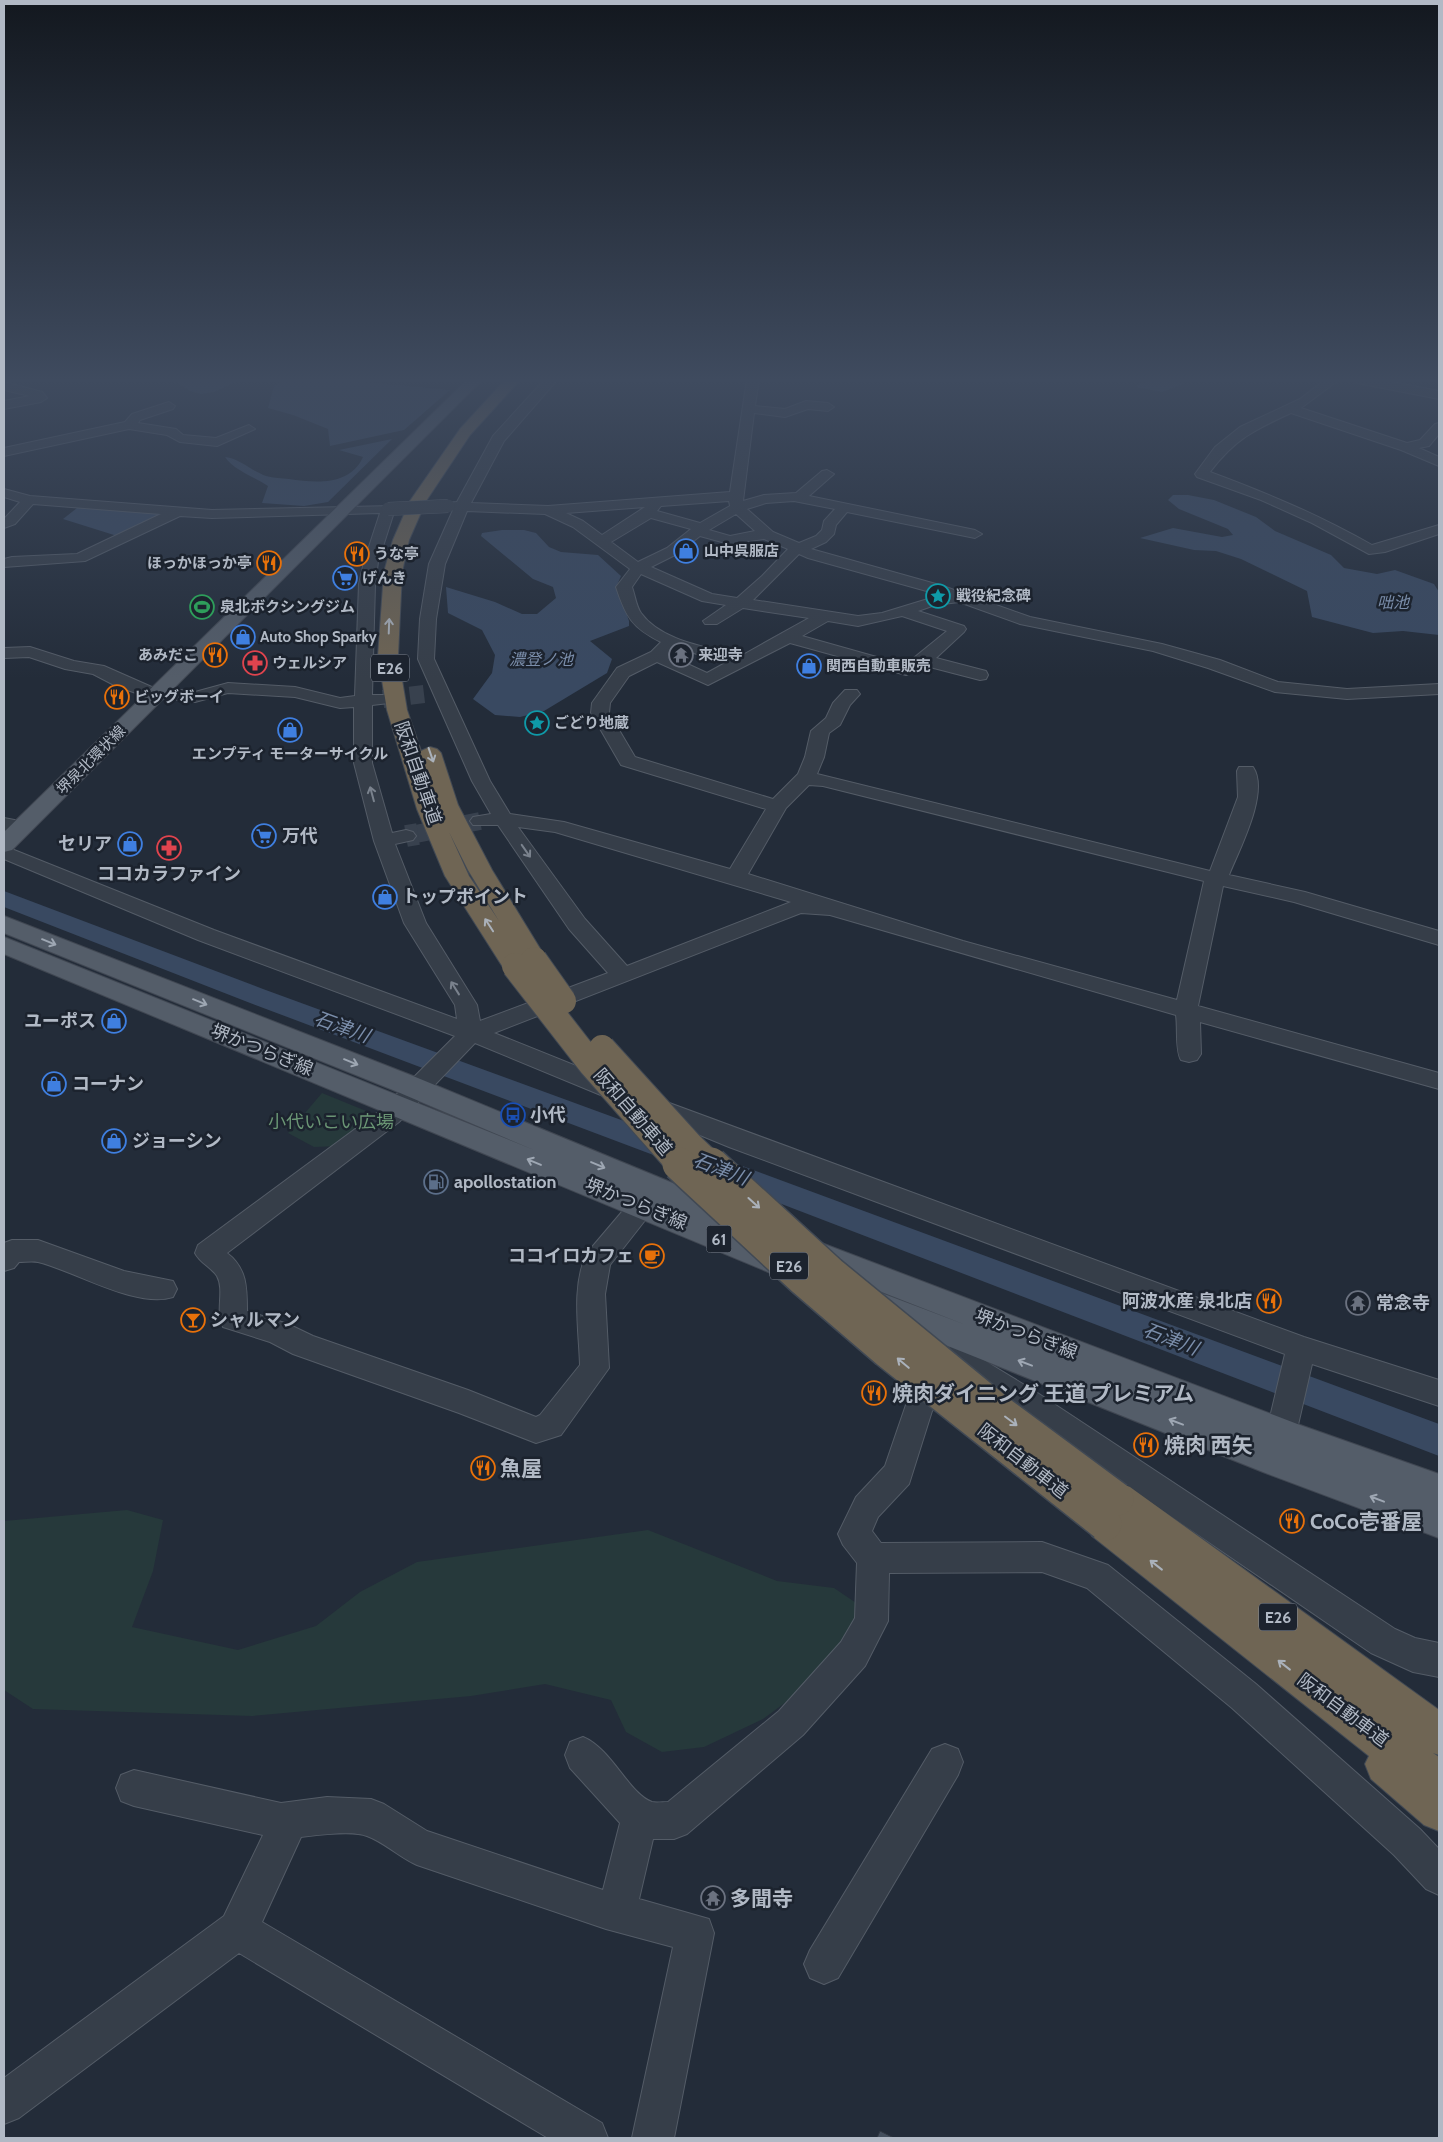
<svg xmlns="http://www.w3.org/2000/svg" width="1443" height="2142" font-family="Cabin,'Noto Sans JP',sans-serif">
	<rect width="100%" height="100%" fill="#232c39"/>
	<path fill="#26393b" d="M322 1093 376 1115 340 1146 314 1147 288 1133Z
		M127 1510 163 1520 153 1571 132 1627 238 1650 316 1626 360 1592 417 1562 648 1530 777 1581 834 1588 868 1611 832 1668 763 1719 704 1747 662 1752 626 1732 611 1700 545 1684 471 1696 252 1716 33 1709 4 1690V1521Z"/>
	<path fill="#394961" d="M159 379H243L214 392 201 394 190 391 178 383Z
		M288 379H333L450 390 404 430 330 446 328 429 293 415 268 408 274 386Z
		M1154 379H1192L1176 380 1183 384 1162 392 1136 387 1139 384Z
		M392 439 328 502 304 506 262 503 268 486C253 476 235 471 225 457 241 459 251 471 266 476 273 478 282 478 289 479 316 483 350 486 363 457L339 450Z
		M1173 495H1188L1214 500 1256 517 1275 531 1331 555 1344 568 1377 574 1395 570 1434 584 1439 592V635L1403 631 1373 633 1312 617 1307 591 1241 559 1216 551 1194 550 1140 538 1173 528 1222 537 1233 535 1228 529 1179 509 1168 500Z
		M83 507 164 513 119 535H114L63 519 77 508Z
		M502 530H524L536 533 549 547 561 552 598 555 621 576 617 585 629 621V626L590 641 612 659 607 673 544 711 520 717 495 715 473 699 492 673 495 655 482 630 448 613 446 587 495 602 522 614H537L556 598 553 587 533 579 481 536 482 533Z"/>
	<g fill="none" stroke-linecap="round" stroke-linejoin="round">
		<path fill="#394961" fill-rule="evenodd" d="M4 891 263 989 684 1143 689 1151 684 1159 674 1162 664 1159 245 1001 4 907Z
			M721 1158 1439 1424V1456L711 1177 706 1169 711 1161Z"/>
	</g>
	<path fill="#444f5d" stroke="#303741" d="M880 2131 894 2138H877Z"/>
	<g fill="none" stroke-linecap="round" stroke-linejoin="round">
		<path stroke="#38414e" stroke-width="18" stroke-dasharray="18 9" stroke-linecap="butt" d="M383 699 424 694
			M411 835 480 821"/>
		<path stroke="#38414e" stroke-width="22" stroke-dasharray="22 11" stroke-linecap="butt" d="M406 836 418 834"/>
		<g stroke="#545c67" stroke-width="2">
			<path id="minor" d="M545 379H558L504 441 471 503 548 506 730 492 747 379H759L755 406 785 409 806 401 828 403 834 407 828 411 808 409 785 417 754 413 743 501 764 495 796 493 822 471 827 470 834 474 809 496 975 530 982 534 975 538 847 512 836 525 834 534 826 542 811 549 943 586 1030 617 1162 644 1220 660 1278 682 1347 689 1439 684V694L1347 699 1275 692 1208 668 1153 651 1020 624 959 602 935 605 918 611 964 626 966 629 964 632 936 658 986 671 988 675 986 679 980 680 926 666 906 675 790 643 708 685 657 662 629 676 610 703 609 713 635 757 773 799 798 774 805 757 811 731 826 718 833 703 845 690H857L860 694 850 705 840 725 829 733 824 757 817 774 1210 871 1238 797 1237 771 1239 767H1253C1270 792 1239 850 1229 875L1305 892 1439 931V945L1294 902 1223 886 1198 1006 1439 1073V1089L1200 1022 1201 1054 1197 1060 1189 1062 1181 1060C1175 1050 1178 1028 1176 1015L830 915 801 913 494 1033 626 1086 629 1092 626 1098 617 1101 608 1098 475 1043 399 1122 227 1253C247 1268 247 1288 247 1311L288 1324 313 1336 468 1390 536 1417 540 1415 580 1365C579 1329 571 1286 587 1253L632 1200 641 1197 650 1200 654 1207 650 1214 610 1265 605 1294 609 1368 561 1435 536 1443 459 1413 293 1354 270 1342 223 1327C215 1311 225 1291 217 1276 211 1267 200 1263 195 1253L198 1245 381 1110 455 1036 198 940 4 859V846L214 930 457 1019 455 1005 404 923 374 841 354 763V707L340 708 295 697 228 693 195 702 163 698 156 700 116 686 93 674 65 669 29 657 4 658V648L30 647 74 661 104 666 154 688 159 687 195 692 228 683 295 687 340 698 355 696 359 584 364 562 380 513 212 518 180 516 85 561 4 567V559L12 557 77 554 161 514 33 504 15 524 4 528V519L20 502 4 497V489L30 496 212 510 393 506 395 509 378 562 375 584 372 695H389L392 699 389 703 372 705V763L392 833 406 830 413 832 416 836 413 840 395 844 426 923 477 1005 480 1021 608 973 569 929 498 825H473L470 821 473 817 491 814 472 781 418 659 420 619 429 564 453 510 445 509 443 506 445 503 457 502 493 436ZM729 501 730 506 700 523 657 511 661 506ZM794 501 835 509 824 521 822 530 816 536 799 543 773 532 747 509 766 503ZM645 507 602 535 583 521 566 513ZM467 511 545 514 573 527 630 569 616 587C626 617 632 628 661 642L651 652 617 668 592 703 591 713 621 765 766 809 730 869 564 822 510 814 490 781 434 659 436 619 445 564ZM736 514 755 531 730 536 709 530ZM651 518 691 529 667 548 638 562 611 542ZM700 536 729 544 764 539 788 549 762 576 737 598 712 594 651 567 677 554ZM799 554 808 558 941 595 882 613 858 616 753 600ZM641 574 702 601 726 605 703 621 705 624H717L743 608 809 618 741 656C709 647 662 642 641 613 636 606 635 595 632 587ZM902 616 947 631 905 665 802 636 828 621 858 626ZM675 648 727 662 707 673 668 655ZM809 785 823 786 1204 881 1177 1000 963 941 748 874 786 808ZM518 827 555 832 791 902 627 966 585 919Z
				M1326 379H1340L1301 408 1407 443 1420 440 1435 424 1439 423V434L1429 446 1419 448 1439 457V466L1401 450 1291 413C1254 430 1235 439 1210 472 1269 494 1317 514 1372 545L1439 525V534L1385 552 1369 554 1312 523 1261 500 1197 477 1195 474 1215 447 1240 427 1300 399Z
				M1351 379H1376L1439 391V399L1357 383Z
				M4 382 42 392 47 398 41 402 4 409V401L30 396 4 390Z
				M169 402 175 406 173 409 140 420 138 423 176 429 183 435 216 438 249 425 255 429 217 446 180 442 167 435 129 429 4 456V448L125 422 132 414Z
				M4 818 30 823 33 827 30 831 23 833 4 830Z
				M653 1097 1304 1337 1439 1380V1406L1312 1364 1292 1451 1288 1461 1277 1465 1266 1461 1262 1451 1285 1354 729 1147 644 1112 641 1106 644 1100Z
				M12 1240H38L124 1271 173 1281 177 1289 173 1297C136 1309 75 1271 38 1262 32 1261 25 1262 19 1262L14 1268 4 1271V1243Z
				M971 1331 981 1334 985 1343 977 1356 1036 1392 1395 1629 1415 1638 1439 1643V1677L1413 1672 1371 1653 1016 1410 961 1376 932 1411 909 1484 878 1517 872 1531 881 1543 1042 1542 1108 1565 1256 1684 1420 1829 1439 1849V1895L1426 1889 1394 1855 1232 1708 1087 1588 1042 1572 889 1573 888 1621 865 1666 803 1735 687 1834 674 1839H653L639 1899 709 1919 714 1933 674 2138H632L673 1947 606 1929 417 1865C399 1857 384 1842 367 1836 352 1830 317 1835 301 1837L262 1922 602 2123 608 2138H548L239 1953 19 2118 4 2124V2078L224 1916 263 1835 134 1806 121 1801 116 1788 121 1775 134 1770 281 1803 327 1797 371 1799 384 1804 427 1831 603 1890 620 1823 570 1768 565 1755 570 1742 583 1737C612 1749 629 1794 652 1802 656 1803 663 1802 668 1802L779 1711 841 1642 855 1618 857 1563 843 1545 838 1534 856 1497 885 1466 909 1396 961 1334Z
				M945 1744 958 1749 963 1762 958 1775 838 1978 824 1984 810 1978 804 1964 810 1950 932 1749Z"/>
		</g>
		<g stroke="#404752" stroke-width="2">
			<path id="major" d="M468 379H483L12 850 4 852V832Z
				M4 916 413 1076 748 1214 752 1222 748 1230 739 1233 795 1256 800 1265 795 1274 784 1278 773 1274 4 954V937L534 1150 393 1090 4 933Z
				M811 1239 1300 1425 1439 1474V1538L1263 1472 865 1313 860 1304 865 1295 876 1291 966 1325 800 1260 795 1251 800 1242Z"/>
		</g>
		<g stroke="#414954" stroke-width="2">
			<path id="highway" d="M506 379H521L470 435 426 501 409 540 402 572 398 656 407 710 421 751 430 747 437 749 441 753 458 805 492 870 547 960 543 966 534 968 527 966 524 972 515 974 506 972 445 876 417 809 387 710 378 656 384 572 393 540 410 501 460 429ZM449 832 468 870 499 921 469 876Z
				M1117 1482 1130 1487 1439 1710V1755L1433 1753 1439 1757V1831L1424 1825 1371 1779 1365 1764 1369 1756 1092 1536 1087 1524 1092 1512 1103 1508 1099 1499 1104 1487Z"/>
		</g>
		<use href="#minor" fill="#363e49" fill-rule="evenodd"/>
		<use href="#major" fill="#545d69" fill-rule="evenodd"/>
		<use href="#highway" fill="#6f6554" fill-rule="evenodd"/>
		<g stroke="#545c67" stroke-width="14" stroke-linecap="butt">
			<path id="minor-bridge" d="M388 509 448 506"/>
		</g>
		<g stroke="#414954" stroke-width="28" stroke-linecap="butt">
			<path id="highway-bridge-far1" d="M534 960 563 1001
				M515 966 592 1065 681 1166
				M602 1048 691 1146 712 1166"/>
		</g>
		<g stroke="#414954" stroke-width="36" stroke-linecap="butt">
			<path id="highway-bridge" d="M679 1164 802 1278 887 1351 1105 1524
				M711 1164 830 1273 1002 1414 1117 1499"/>
		</g>
		<use href="#minor-bridge" stroke="#363e49" stroke-width="13"/>
		<use href="#highway-bridge-far1" stroke="#6f6554" stroke-width="26"/>
		<use href="#highway-bridge" stroke="#6f6554" stroke-width="33"/>
	</g>
	<defs><path id="oneway-shaft" d="M-6 0H5M1.5-3L5.5 0L1.5 3" fill="none" stroke-width="1.6" stroke-linecap="round" stroke-linejoin="round" transform="scale(1.25)"/></defs>
	<g stroke="#aab1ba">
		<use href="#oneway-shaft" transform="translate(389 626) rotate(-88)"/>
		<use href="#oneway-shaft" transform="translate(431 755) rotate(71)"/>
		<use href="#oneway-shaft" transform="translate(489 925) rotate(-123)"/>
		<use href="#oneway-shaft" transform="translate(754 1203) rotate(42)"/>
		<use href="#oneway-shaft" transform="translate(903 1363) rotate(-140)"/>
		<use href="#oneway-shaft" transform="translate(1011 1421) rotate(37)"/>
		<use href="#oneway-shaft" transform="translate(1156 1565) rotate(-142)"/>
		<use href="#oneway-shaft" transform="translate(1284 1665) rotate(-142)"/>
	</g>
	<g stroke="#7a828d">
		<use href="#oneway-shaft" transform="translate(372 794) rotate(-105)"/>
		<use href="#oneway-shaft" transform="translate(526 851) rotate(55)"/>
		<use href="#oneway-shaft" transform="translate(455 988) rotate(-122)"/>
	</g>
	<g stroke="#9ea7b3">
		<use href="#oneway-shaft" transform="translate(49 942) rotate(22)"/>
		<use href="#oneway-shaft" transform="translate(200 1002) rotate(22)"/>
		<use href="#oneway-shaft" transform="translate(351 1062) rotate(22)"/>
		<use href="#oneway-shaft" transform="translate(534 1162) rotate(-157)"/>
		<use href="#oneway-shaft" transform="translate(598 1165) rotate(23)"/>
		<use href="#oneway-shaft" transform="translate(1025 1363) rotate(-159)"/>
		<use href="#oneway-shaft" transform="translate(1176 1422) rotate(-159)"/>
		<use href="#oneway-shaft" transform="translate(1377 1499) rotate(-159)"/>
	</g>
	<linearGradient id="sky" x2="0" y2="1"><stop stop-color="#13181f"/><stop offset="0.56" stop-color="#3f4b5f"/><stop offset="1" stop-color="#3f4b5f" stop-opacity="0"/></linearGradient>
	<rect width="1443" height="679" fill="url(#sky)"/>
	<defs>
		<g id="shop-ring" transform="scale(1.25)"><circle r="9.5" fill="#1c232e" stroke="#3f7fe0" stroke-width="1.5"/><path d="M-5-2.5h2.3a2.7 3.5 0 0 1 5.4 0H5L5.5 6h-11ZM-1.5-2.5h3a1.5 2.3 0 0 0-3 0Z" fill="#3f7fe0"/></g>
		<g id="restaurant-ring" transform="scale(1.25)"><circle r="9.5" fill="#1c232e" stroke="#e8710a" stroke-width="1.5"/><path d="M-5-6h1v4h1v-4h1v4h1v-4h1v5L-1.5 .5V6h-2V.5L-5-1ZM5-6V6H3V1.5H1.5Q1.5-4 5-6Z" fill="#e8710a"/></g>
		<g id="supermarket-ring" transform="scale(1.25)"><circle r="9.5" fill="#1c232e" stroke="#3f7fe0" stroke-width="1.5"/><path d="M-6-5.5h2.5l.6 2H6L4.5 2H-2.5L-4.4-4H-6ZM-1.5 3.2a1.3 1.3 0 1 0 .1 0ZM3 3.2a1.3 1.3 0 1 0 .1 0Z" fill="#3f7fe0"/></g>
		<g id="sight-ring" transform="scale(1.25)"><circle r="9.5" fill="#1c232e" stroke="#0f9aa8" stroke-width="1.5"/><path d="M0-6L1.8-2.2L6-1.7L2.9 1.2L3.7 5.4L0 3.3L-3.7 5.4L-2.9 1.2L-6-1.7L-1.8-2.2Z" fill="#0f9aa8"/></g>
		<g id="stadium-ring" transform="scale(1.25)"><circle r="9.5" fill="#1c232e" stroke="#2e9e5b" stroke-width="1.5"/><path d="M0-5a6.5 5 0 1 0 0 10a6.5 5 0 1 0 0-10ZM-3.5-1.8h7v3.6h-7Z" fill="#2e9e5b"/></g>
		<g id="temple-ring" transform="scale(1.25)"><circle r="9.5" fill="#1c232e" stroke="#6b7280" stroke-width="1.5"/><path d="M0-6L5-2H3V0L6.5 2.5H4V6H1.5V3h-3V6H-4V2.5H-6.5L-3 0V-2H-5Z" fill="#6b7280"/></g>
		<g id="pharmacy-ring" transform="scale(1.25)"><circle r="9.5" fill="#1c232e" stroke="#e0444e" stroke-width="1.5"/><path d="M-2-6h4v4h4v4h-4v4h-4v-4h-4v-4h4Z" fill="#e0444e"/></g>
		<g id="bus-ring" transform="scale(1.25)"><circle r="9.5" fill="#1c232e" stroke="#1a4fb4" stroke-width="1.5"/><path d="M-5-6H5V4H4V6H2V4H-2V6H-4V4H-5ZM-3.5-4V0h7V-4ZM-3.5 1.2v1.5H-2V1.2ZM2 1.2v1.5H3.5V1.2Z" fill="#1a4fb4"/></g>
		<g id="fuel-ring" transform="scale(1.25)"><circle r="9.5" fill="#1c232e" stroke="#5c6f8a" stroke-width="1.5"/><path d="M-5.5-6h7V0h2V4h1.3V-2.5L3-4.5l.8-.8L6-3V5H2.5V1h-1V6h-7ZM-4.2-4.7v3.2H.2V-4.7Z" fill="#5c6f8a"/></g>
		<g id="cafe-ring" transform="scale(1.25)"><circle r="9.5" fill="#1c232e" stroke="#e8710a" stroke-width="1.5"/><path d="M-5.5-4.5H6V0H3Q3 3.5 0 3.5H-2.5Q-5.5 3.5-5.5 0ZM3-3.2v2h1.7v-2ZM-6 4.5H4V6H-6Z" fill="#e8710a"/></g>
		<g id="bar-ring" transform="scale(1.25)"><circle r="9.5" fill="#1c232e" stroke="#e8710a" stroke-width="1.5"/><path d="M-6-5H6L.8 .8V4.5H3.5V6h-7V4.5H-.8V.8Z" fill="#e8710a"/></g>
	</defs>
	<g fill-rule="evenodd">
		<use href="#shop-ring" x="686" y="551"/>
		<use href="#restaurant-ring" x="357" y="554"/>
		<use href="#restaurant-ring" x="269" y="563"/>
		<use href="#supermarket-ring" x="345" y="578"/>
		<use href="#sight-ring" x="938" y="596"/>
		<use href="#stadium-ring" x="202" y="607"/>
		<use href="#shop-ring" x="243" y="637"/>
		<use href="#restaurant-ring" x="215" y="655"/>
		<use href="#temple-ring" x="681" y="655"/>
		<use href="#pharmacy-ring" x="255" y="663"/>
		<use href="#shop-ring" x="809" y="666"/>
		<use href="#restaurant-ring" x="117" y="697"/>
		<use href="#sight-ring" x="537" y="723"/>
		<use href="#shop-ring" x="290" y="730"/>
		<use href="#supermarket-ring" x="264" y="836"/>
		<use href="#shop-ring" x="130" y="844"/>
		<use href="#pharmacy-ring" x="169" y="848"/>
		<use href="#shop-ring" x="385" y="897"/>
		<use href="#shop-ring" x="114" y="1021"/>
		<use href="#shop-ring" x="54" y="1084"/>
		<use href="#bus-ring" x="513" y="1115"/>
		<use href="#shop-ring" x="114" y="1141"/>
		<use href="#fuel-ring" x="436" y="1182"/>
		<use href="#cafe-ring" x="652" y="1256"/>
		<use href="#restaurant-ring" x="1269" y="1301"/>
		<use href="#temple-ring" x="1358" y="1303"/>
		<use href="#bar-ring" x="193" y="1320"/>
		<use href="#restaurant-ring" x="874" y="1393"/>
		<use href="#restaurant-ring" x="1146" y="1445"/>
		<use href="#restaurant-ring" x="483" y="1468"/>
		<use href="#restaurant-ring" x="1292" y="1521"/>
		<use href="#temple-ring" x="713" y="1898"/>
	</g>
	<g text-anchor="middle" dominant-baseline="central" stroke-width="5" stroke-linejoin="round" paint-order="stroke">
		<g font-size="15" font-weight="bold" fill="#b1b9c5" stroke="#1c232e" text-anchor="start">
			<text x="704" y="551">山中呉服店</text>
			<text x="374" y="554">うな亭</text>
			<text x="252" y="563" text-anchor="end">ほっかほっか亭</text>
			<text x="362" y="578">げんき</text>
			<text x="956" y="596">戦役紀念碑</text>
			<text x="220" y="607">泉北ボクシングジム</text>
			<text x="260" y="637">Auto Shop Sparky</text>
			<text x="198" y="655" text-anchor="end">あみだこ</text>
			<text x="698" y="655">来迎寺</text>
			<text x="272" y="663">ウェルシア</text>
			<text x="826" y="666">関西自動車販売</text>
			<text x="134" y="697">ビッグボーイ</text>
			<text x="554" y="723">ごどり地蔵</text>
			<text x="290" y="754" text-anchor="middle">エンプティ モーターサイクル</text>
		</g>
		<g font-size="15" fill="#b1b9c5" stroke="#1c232e">
			<text transform="translate(91 760) rotate(-45)">堺泉北環状線</text>
		</g>
		<g font-size="16" font-style="italic" fill="#7b8eab" stroke="#1c232e">
			<text x="1393" y="602">咄池</text>
			<text x="541" y="659">濃登ノ池</text>
		</g>
		<g fill="#1c232e" stroke="#848c98" stroke-width="1">
			<rect x="371" y="654.5" width="38" height="27" rx="4"/>
			<rect x="706.5" y="1225.5" width="25" height="27" rx="4"/>
			<rect x="770" y="1252.5" width="38" height="27" rx="4"/>
			<rect x="1259" y="1603.5" width="38" height="27" rx="4"/>
		</g>
		<g font-size="16" font-weight="bold" fill="#b1b9c5">
			<text x="390" y="668">E26</text>
			<text x="719" y="1239">61</text>
			<text x="789" y="1266">E26</text>
			<text x="1278" y="1617">E26</text>
		</g>
		<g font-size="18" fill="#b1b9c5" stroke="#1c232e">
			<text transform="translate(418 773) rotate(71)">阪和自動車道</text>
			<text transform="translate(262 1050) rotate(22)">堺かつらぎ線</text>
			<text transform="translate(633 1112) rotate(49)">阪和自動車道</text>
			<text transform="translate(636 1204) rotate(22)">堺かつらぎ線</text>
			<text transform="translate(1026 1334) rotate(21)">堺かつらぎ線</text>
			<text transform="translate(1023 1461) rotate(38)">阪和自動車道</text>
			<text transform="translate(1343 1710) rotate(37)">阪和自動車道</text>
		</g>
		<g font-size="18" font-weight="bold" fill="#b1b9c5" stroke="#1c232e" text-anchor="start">
			<text x="282" y="836">万代</text>
			<text x="112" y="844" text-anchor="end">セリア</text>
			<text x="169" y="874" text-anchor="middle">ココカラファイン</text>
			<text x="402" y="897">トップポイント</text>
			<text x="96" y="1021" text-anchor="end">ユーポス</text>
			<text x="72" y="1084">コーナン</text>
			<text x="530" y="1115">小代</text>
			<text x="132" y="1141">ジョーシン</text>
			<text x="454" y="1182">apollostation</text>
			<text x="634" y="1256" text-anchor="end">ココイロカフェ</text>
			<text x="1252" y="1301" text-anchor="end">阿波水産 泉北店</text>
			<text x="1376" y="1303">常念寺</text>
			<text x="210" y="1320">シャルマン</text>
		</g>
		<g font-size="18" fill="#6a9574" stroke="#1c232e">
			<text x="331" y="1122">小代いこい広場</text>
		</g>
		<g font-size="19" font-style="italic" fill="#7b8eab" stroke="#1c232e">
			<text transform="translate(342 1027) rotate(20)">石津川</text>
			<text transform="translate(721 1169) rotate(21)">石津川</text>
			<text transform="translate(1171 1339) rotate(21)">石津川</text>
		</g>
		<g font-size="21" font-weight="bold" fill="#b1b9c5" stroke="#1c232e" text-anchor="start">
			<text x="892" y="1393">焼肉ダイニング 王道 プレミアム</text>
			<text x="1164" y="1445">焼肉 西矢</text>
			<text x="500" y="1468">魚屋</text>
			<text x="1310" y="1521">CoCo壱番屋</text>
			<text x="730" y="1898">多聞寺</text>
		</g>
	</g>
	<rect width="1443" height="2142" fill="none" stroke="#b1b9c5" stroke-width="10"/>
</svg>
